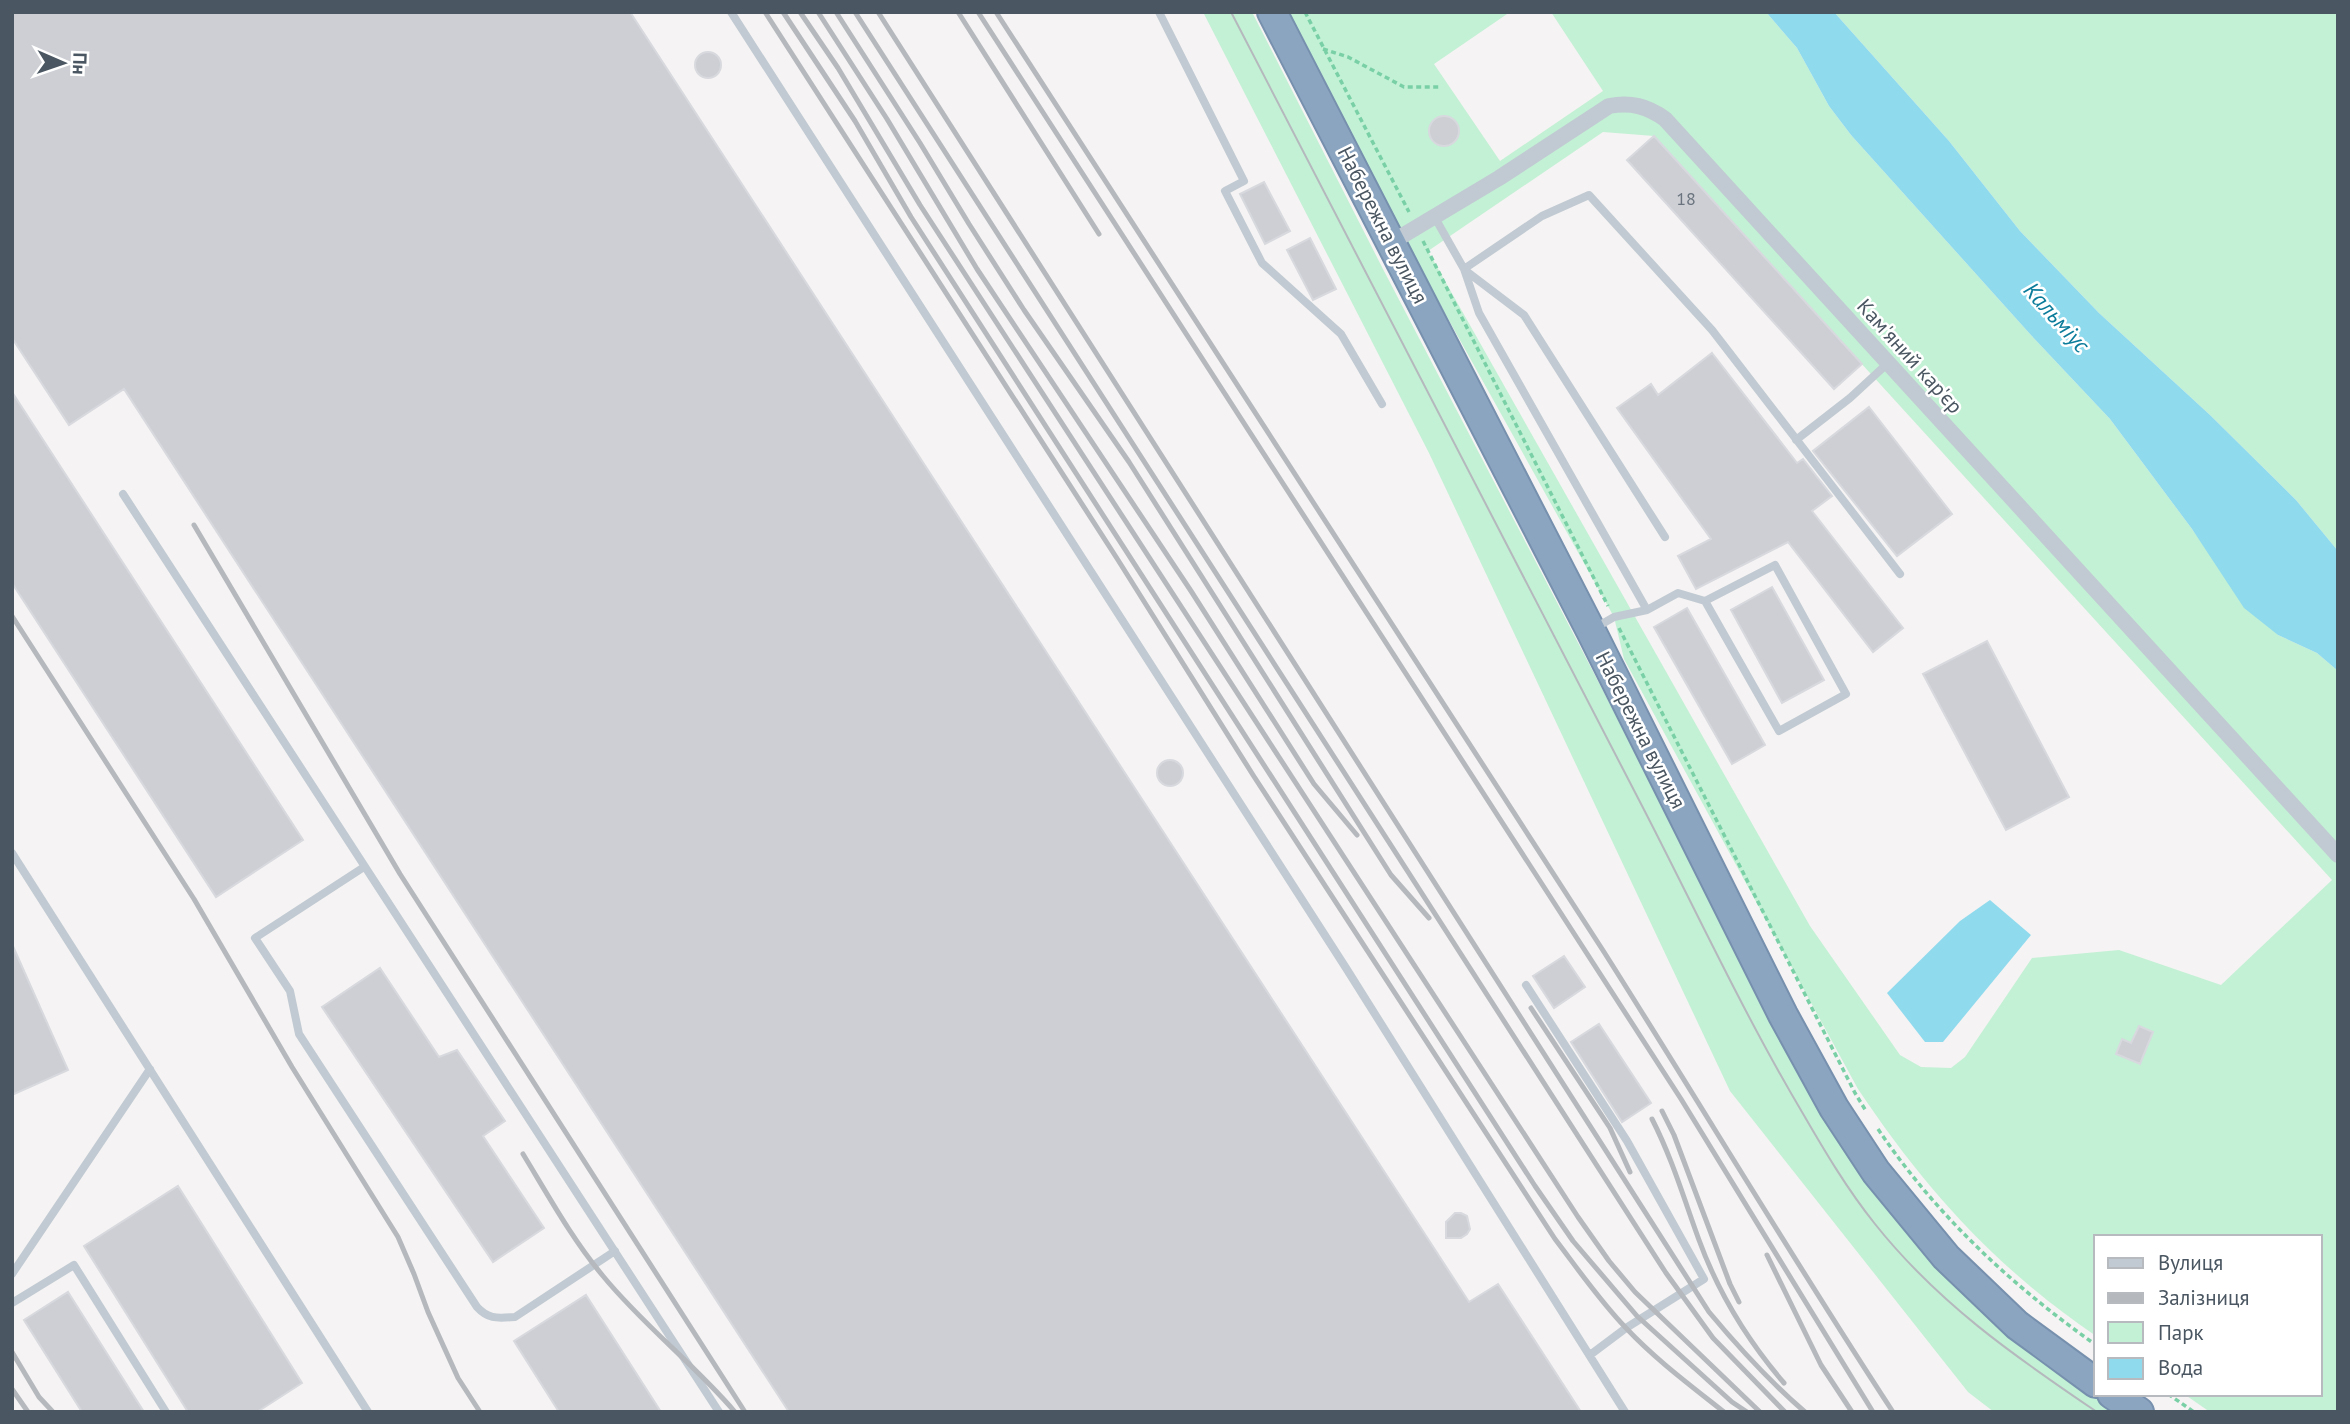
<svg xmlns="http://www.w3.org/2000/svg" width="2350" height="1424" font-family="'PT Sans',sans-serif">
	<rect width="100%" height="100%" fill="#f5f3f3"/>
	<path fill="#c3f1d5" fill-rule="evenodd" d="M1203 12H1252L1384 271 1801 1070 1842 1144 2127 1412H1994L1968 1392 1730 1091 1429 453Z
		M1288 12H1510L1434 64 1500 161 1603 91 1551 12H1766L1797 48 1829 106 1851 135 2030 334 2110 419 2192 529 2215 562 2278 635 2317 653 2338 671V1412H2210L2184 1394H2320V1237H2096V1336C1996 1268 1925 1189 1858 1089L1624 659 1614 617 1402 236ZM1603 132 1654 136 2332 880 2221 985 2119 950 2032 958 1965 1057 1951 1068 1921 1067 1900 1055 1810 926 1428 251Z
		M1834 12H2338V551L2296 500 2210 415 2099 313 2020 231 1949 141Z"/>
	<path fill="#90daee" d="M1766 12H1834L1949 141 2020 231 2099 313 2210 415 2296 500 2338 551V671L2317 653 2278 635 2244 608 2192 529 2110 419 2030 334 1851 135 1829 106 1797 48Z
		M1990 900 2031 935 1943 1042H1925L1887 993 1960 921Z"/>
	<path fill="#cdcfd5" stroke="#d7d9de" stroke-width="2" d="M12 12H630L1469 1302 1498 1284 1581 1412H789L124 389 69 425 12 338Z
		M695 65a13 13 0 1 1 26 0a13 13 0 1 1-26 0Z
		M1429 131a15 15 0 1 1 30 0a15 15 0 1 1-30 0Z
		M1654 136 1862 364 1834 389 1627 160Z
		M1264 182 1290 231 1265 244 1240 194Z
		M1310 238 1336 289 1313 300 1287 250Z
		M1712 353 1797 463 1803 459 1832 496 1812 511 1903 628 1873 652 1788 542 1696 589 1678 556 1711 539 1617 408 1651 384 1658 395Z
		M12 392 303 840 216 897 12 583Z
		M1869 407 1952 514 1897 556 1813 451Z
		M1772 587 1824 680 1782 703 1731 610Z
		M1687 608 1765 745 1732 764 1654 627Z
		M1987 641 2069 797 2006 830 1923 674Z
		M1157 773a13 13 0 1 1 26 0a13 13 0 1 1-26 0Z
		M12 944 68 1070 12 1095Z
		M1564 956 1585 987 1554 1008 1533 976Z
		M380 968 439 1057 457 1050 505 1121 483 1136 544 1228 493 1262 322 1007Z
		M1599 1024 1651 1103 1622 1122 1571 1042Z
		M2139 1026 2153 1032 2140 1064 2116 1054 2122 1039 2131 1043Z
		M178 1186 302 1383 257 1412H188L84 1246Z
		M1455 1213H1461L1467 1216 1470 1229 1467 1234 1461 1238H1446V1222Z
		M68 1292 144 1412H82L24 1320Z
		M586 1295 661 1412H559L514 1341Z"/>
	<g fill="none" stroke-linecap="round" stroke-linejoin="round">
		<g stroke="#7690ad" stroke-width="32">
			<path id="highway" d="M1272 12 1591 631 1783 1015 1834 1108 1876 1172 1946 1257 2017 1325 2096 1383
				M2112 1394 2139 1412"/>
		</g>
		<path stroke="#7ad0a6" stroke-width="3.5" stroke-dasharray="5 3.5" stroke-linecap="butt" d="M1305 12 1409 212
			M1323 49 1348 57 1404 87H1441
			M1423 241 1608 606
			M1619 628 1855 1093 1866 1111
			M1878 1129C1936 1215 2011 1285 2096 1345
			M2168 1394 2194 1412"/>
		<path stroke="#c1cad2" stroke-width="8" d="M731 12 1346 968 1625 1412
			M1159 12 1244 181 1225 191 1262 263 1341 334 1382 404
			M1434 216 1464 269 1479 313 1647 610
			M1464 269 1542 216 1589 195 1712 330 1900 574
			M1466 271 1524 315 1665 537
			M1796 440 1850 398 1888 363
			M123 494 719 1412
			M1595 628 1614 617 1647 610 1678 593 1705 601 1779 731 1846 694 1775 565 1705 601
			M12 853 368 1412
			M364 867 255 938 290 991 299 1034 477 1307C489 1320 498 1318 515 1317L615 1251
			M1526 985 1627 1141 1704 1279 1626 1328 1590 1355
			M12 1274 150 1069
			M12 1303 74 1265 166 1412"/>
		<path stroke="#c1cad2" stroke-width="16" d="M1392 242 1499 178 1609 106C1631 102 1647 106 1665 119L2338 855"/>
		<use href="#highway" stroke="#8ba5c1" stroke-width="28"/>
		<path stroke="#b5b8bd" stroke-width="2" d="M1231 12C1367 275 1504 537 1639 800 1693 904 1742 1011 1802 1112 1824 1150 1847 1189 1875 1224 1938 1303 2014 1356 2097 1412"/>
		<path stroke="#b5b8bd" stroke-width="5" d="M765 12 1118 560 1253 775 1555 1239C1578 1269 1599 1300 1626 1328 1655 1359 1690 1385 1724 1412
			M783 12 855 121 911 217 1535 1186 1573 1241 1637 1316 1732 1402 1747 1412
			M800 12 838 68 920 205 1578 1217 1609 1261 1635 1292 1760 1412
			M818 12 887 119 977 269 1191 591 1314 784 1357 835
			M836 12 920 143 969 224 1024 310 1129 462 1391 875 1429 918
			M855 12 1666 1273 1713 1338 1785 1412
			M878 12 1709 1312C1739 1348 1769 1381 1805 1412
			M958 12 1099 234
			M978 12 1681 1099 1873 1412
			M996 12 1604 952C1701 1105 1794 1261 1893 1412
			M194 525 400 874 745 1412
			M12 616 194 899 292 1067 398 1237 414 1274 428 1312 458 1378 480 1412
			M1531 1008 1610 1128 1630 1172
			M1662 1111 1674 1135 1730 1284 1739 1302
			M1652 1119C1672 1158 1684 1199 1699 1240 1718 1292 1748 1341 1784 1383
			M523 1154C548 1195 572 1239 603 1276 643 1325 694 1364 735 1412
			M1767 1255 1821 1365 1852 1412
			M12 1352 39 1397 53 1412
			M12 1389 28 1412"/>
	</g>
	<g text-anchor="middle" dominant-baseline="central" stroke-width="5" stroke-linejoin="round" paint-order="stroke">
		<g font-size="18" fill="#6b747e">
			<text x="1686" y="198">18</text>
		</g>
		<g font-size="21" fill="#4a5661" stroke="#fff">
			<text transform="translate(1383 225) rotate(63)">Набережна вулиця</text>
			<text transform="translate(1910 356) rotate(48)">Кам'яний кар'єр</text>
			<text transform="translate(1641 730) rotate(63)">Набережна вулиця</text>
		</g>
		<g font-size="23" font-style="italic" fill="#0c7c9b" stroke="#fff">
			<text transform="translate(2057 317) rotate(48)">Кальміус</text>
		</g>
	</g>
	<rect width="2350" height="1424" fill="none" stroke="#4a5661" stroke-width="28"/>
	<rect x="2094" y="1235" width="228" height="161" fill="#ffffff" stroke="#b7bbc0" stroke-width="2"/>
	<rect x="2108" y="1258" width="35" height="10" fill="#c1cad2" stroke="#b7bbc0" stroke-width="2"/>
	<text x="2158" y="1270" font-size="21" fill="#4a5661">Вулиця</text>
	<rect x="2108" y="1293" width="35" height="10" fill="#b5b8bd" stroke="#b7bbc0" stroke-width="2"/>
	<text x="2158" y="1305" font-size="21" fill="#4a5661">Залізниця</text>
	<rect x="2108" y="1322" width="35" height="21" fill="#c3f1d5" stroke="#b7bbc0" stroke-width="2"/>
	<text x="2158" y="1340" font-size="21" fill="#4a5661">Парк</text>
	<rect x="2108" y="1358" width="35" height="21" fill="#90daee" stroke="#b7bbc0" stroke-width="2"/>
	<text x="2158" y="1375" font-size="21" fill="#4a5661">Вода</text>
	<g transform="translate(63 63) rotate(92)" stroke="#ffffff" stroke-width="5" paint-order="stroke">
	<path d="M0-5L12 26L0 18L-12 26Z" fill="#4a5661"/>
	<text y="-10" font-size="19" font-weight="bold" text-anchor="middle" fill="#4a5661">Пн</text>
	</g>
</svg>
